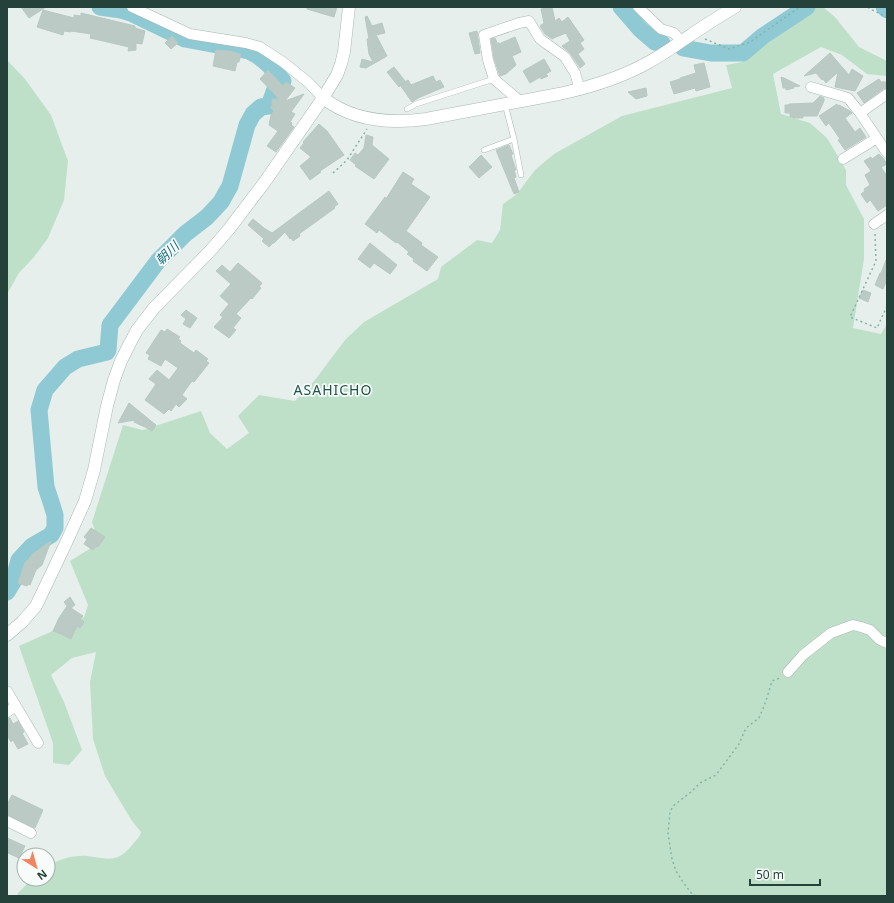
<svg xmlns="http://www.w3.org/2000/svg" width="894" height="903" font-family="'Noto Sans','Noto Sans JP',sans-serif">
	<rect width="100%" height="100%" fill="#e6efeb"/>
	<path fill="#bfe0c8" d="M816 7H823L835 17 859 47 887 61V76L867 74 842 55 821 47 773 74 781 114 810 123 827 138 846 170V185L864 219V259L853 328 881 334 887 324V896H17L18 893 32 879H48V866C59 859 74 855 87 856 96 857 106 860 115 858 123 856 128 850 133 844 136 840 140 837 141 832L132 821 105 776 93 739 90 682 96 652 72 658 51 675 64 702 82 750 69 765 53 763V743L19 646 84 617 88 605 70 561 99 543 92 522 123 425 143 430 201 411 210 433 227 449 249 433 238 416 259 395 295 401 315 380 345 340 364 322 438 279 441 267 477 240 492 243 500 230 503 204 517 194 535 170 554 154 622 116 732 88 726 65 742 62Z
		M7 60 25 79 51 115 68 161 64 200 48 238 34 257 19 273 7 294Z"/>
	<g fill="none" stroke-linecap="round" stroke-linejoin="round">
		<path stroke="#8ec9d4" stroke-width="17" d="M621 7 640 29 655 42 662 43
			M884 7 887 10
			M683 48 711 53H743L763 36 807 7
			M7 592 13 582 19 560 32 546 51 535 55 528V515L51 502 46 487 39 410 45 390 65 367 78 359 107 352 108 350 110 325 158 261 185 234 207 217 221 202 230 186 247 125 253 114 261 107 269 106 275 89 283 81C272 68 264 58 249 51L185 39 131 13 121 10 100 7"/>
	</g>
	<path fill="#bbcac4" stroke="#b8c9c2" d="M21 7H46L29 18Z
		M307 7H337L334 17 307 9Z
		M552 7 555 21 559 18 562 22 568 17 584 40 580 43 584 49 578 54 585 64 580 68 570 53 562 46 570 41 566 33 556 37 552 39 545 34 540 26 544 23 541 9Z
		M43 10 74 18V15L81 16V13L135 26V28L145 31 142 44 136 43V50L128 51 129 47 90 38 91 34 71 31V32L64 31 63 35 37 27Z
		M367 16 372 26 382 23 385 33 376 35 387 56 366 68 360 67 362 59 373 62 369 54 367 39H369L365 17Z
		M477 31 480 53 475 54 469 33Z
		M172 36 178 43 171 49 165 43Z
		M515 37 521 52 512 56 516 65 506 74 500 76 494 58 491 39 495 38 497 43H499V44Z
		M216 50 230 51 241 54 239 62H237L235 71 222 68 213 66Z
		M830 53 849 75 852 69 863 76 855 91 835 87 838 72 826 83 823 79 822 80 816 73 804 76Z
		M544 59 551 71 546 74 548 76 541 79 540 77 530 83 523 71Z
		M704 63 710 87 696 91 695 88 674 94 670 82 680 79V78L696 73 694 65Z
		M394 67 405 81 399 87 387 72Z
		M268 70 283 86 286 82 295 88 285 101 304 94 291 112 295 114 290 122 292 123 291 125 294 127 276 152 267 146 278 131 269 125 271 115 274 111 270 107H272V99H279L260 79Z
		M433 76 436 82 440 80 444 87 418 98 412 102 400 85 408 80 411 85Z
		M781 77 784 78 800 86 793 87 794 88 786 90V88H783Z
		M879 79 881 82H887V88L883 89 864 103 857 93Z
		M646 88 647 96 636 99 628 92Z
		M820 96 824 98V101L817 116H803V118H793V117H790V113H785V105H789V104L813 103Z
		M837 104 838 106 839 105 850 111 852 113 845 118 855 132 860 128 866 137 845 150 838 140 840 139 829 123 826 126 819 116Z
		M319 124 327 131 344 155 320 171 321 172 310 180 300 166 311 157 300 148 304 143 303 142Z
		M366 135 373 137 372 145 389 159 374 179 355 166 356 165 350 160 355 153 358 155 364 148Z
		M509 145 513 154 511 155 516 170H514L516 177 514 178 519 192 514 194 496 150Z
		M879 154 883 158 887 164 881 167 887 176V205L878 211 871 201 870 200 867 203 861 194 865 191 864 189 870 185 865 175 871 171 864 161 871 157 872 159Z
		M481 155 492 167 479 178 469 167Z
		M403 172 414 179 411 184 430 197 406 231 422 243 421 245 438 257 427 271 413 261 414 259 407 254 409 252 397 242 396 243 379 230 377 233 365 224 385 197 386 199Z
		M329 191 338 204 334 207 335 208 299 234 300 236 293 241 291 238 290 239 285 232 274 243H273L269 247 262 241 264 239 248 225 253 219 264 228 272 233Z
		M370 243 397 265 390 274 374 263 370 268 358 259Z
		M886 260H887V280L883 289 875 285 880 273H881Z
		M238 263 262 283 259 287 261 288 252 299 251 298 236 314 241 318 233 328 236 330 229 338 214 327 223 317 220 315 229 304 220 296 231 284 216 271 222 265 230 272Z
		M863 290 871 293 868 302 859 298Z
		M186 310 197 318 190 328 183 324 186 319 181 315Z
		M167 329 180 337 178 339 181 341 180 343 194 353 196 350 208 359 206 361 209 363 194 382 192 381 182 395 187 399 179 407 176 404 171 411 169 409 164 414 145 400 156 384 149 379 157 370 169 380 178 368 165 359 161 366 148 359 150 355 146 353 161 330 165 332Z
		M129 403 156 425 152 431 147 428 134 422 135 420 118 423Z
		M91 528 105 537 98 547 96 546 93 550 84 544 87 539 84 537Z
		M51 541 42 565 36 570 30 585 28 584 27 586 18 583 25 562 30 558 29 557 32 556 31 555Z
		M70 597 75 605 71 608 83 616 80 619 84 622 80 628 77 626 71 639 61 634 53 631 59 618 67 606 64 602Z
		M7 718H10L13 724 18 721 24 732 22 733 28 744 18 749 13 740 11 742 7 735Z
		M12 795 43 810 35 828 7 815V805Z
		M7 838 25 846 19 858 8 853V852H7Z"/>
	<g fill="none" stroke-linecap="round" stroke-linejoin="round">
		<g stroke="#a8b8b2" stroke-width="6">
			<path id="service" d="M505 104 514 139 521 175
				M407 109 416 104 494 79
				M484 150 514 139"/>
		</g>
		<g stroke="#a8b8b2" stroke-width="11">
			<path id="minor" d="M132 7 190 34 246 43 260 47 283 62 309 83 323 98
				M638 7 661 29 674 33 681 41
				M811 87 848 98 860 113
				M887 94 860 113 887 153
				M521 102 494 79 488 60 484 35 519 23 529 21 540 39 565 57 575 73 580 90
				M843 159 877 138
				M874 224 887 215
				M788 672 803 655 831 633 853 625 861 627 870 630 880 640 887 643
				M7 691 38 743
				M7 712 16 706
				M7 821 31 833"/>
		</g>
		<g stroke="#a8b8b2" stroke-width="13">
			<path id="tertiary" d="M323 98C353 121 390 124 426 119L559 94C591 87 621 78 649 62 664 54 677 44 691 35 705 25 720 16 735 7
				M7 635 22 622 36 606 66 543 85 501 94 470 107 406 114 380 121 361 129 345 137 330 154 308 211 250 229 229 264 183 323 98 337 75 341 64 344 52 349 7"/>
		</g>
		<path stroke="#86b3a5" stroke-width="1.5" stroke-dasharray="2 3" stroke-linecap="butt" d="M868 7 870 9 887 17
			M705 39 729 49 750 42 800 7
			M333 173 347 160 367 129
			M875 234 876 261 850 317 877 328 887 306
			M696 896 692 894 683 882 676 871 672 859 668 833 670 812 673 806 691 792 700 783 716 775 739 744 746 728 759 718 766 701 772 681 780 678"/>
		<use href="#service" stroke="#fff" stroke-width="5"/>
		<use href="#minor" stroke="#fff" stroke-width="10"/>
		<use href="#tertiary" stroke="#fff" stroke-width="12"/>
	</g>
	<g text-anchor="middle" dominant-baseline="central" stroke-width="3.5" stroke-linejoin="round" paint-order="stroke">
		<g font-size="13" font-style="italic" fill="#1c6f80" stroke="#f7fbf9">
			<text transform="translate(167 253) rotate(-44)">朝川</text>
		</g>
		<g font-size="14" letter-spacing="1" fill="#1f5548" stroke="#f7fbf9">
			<text x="333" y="389">ASAHICHO</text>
		</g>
	</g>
	<rect width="894" height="903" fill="none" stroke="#24423a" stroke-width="16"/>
	<g transform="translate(36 867) rotate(143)"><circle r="19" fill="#f7fbf9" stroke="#a3b1ad"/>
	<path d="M0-3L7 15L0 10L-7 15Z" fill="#f4845f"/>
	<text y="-6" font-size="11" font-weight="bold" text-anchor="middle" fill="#24423a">N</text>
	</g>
	<path d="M750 879v6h70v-6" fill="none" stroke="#24423a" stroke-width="2"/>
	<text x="756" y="879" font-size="12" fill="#24423a" stroke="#f7fbf9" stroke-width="3" paint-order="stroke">50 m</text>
</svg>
